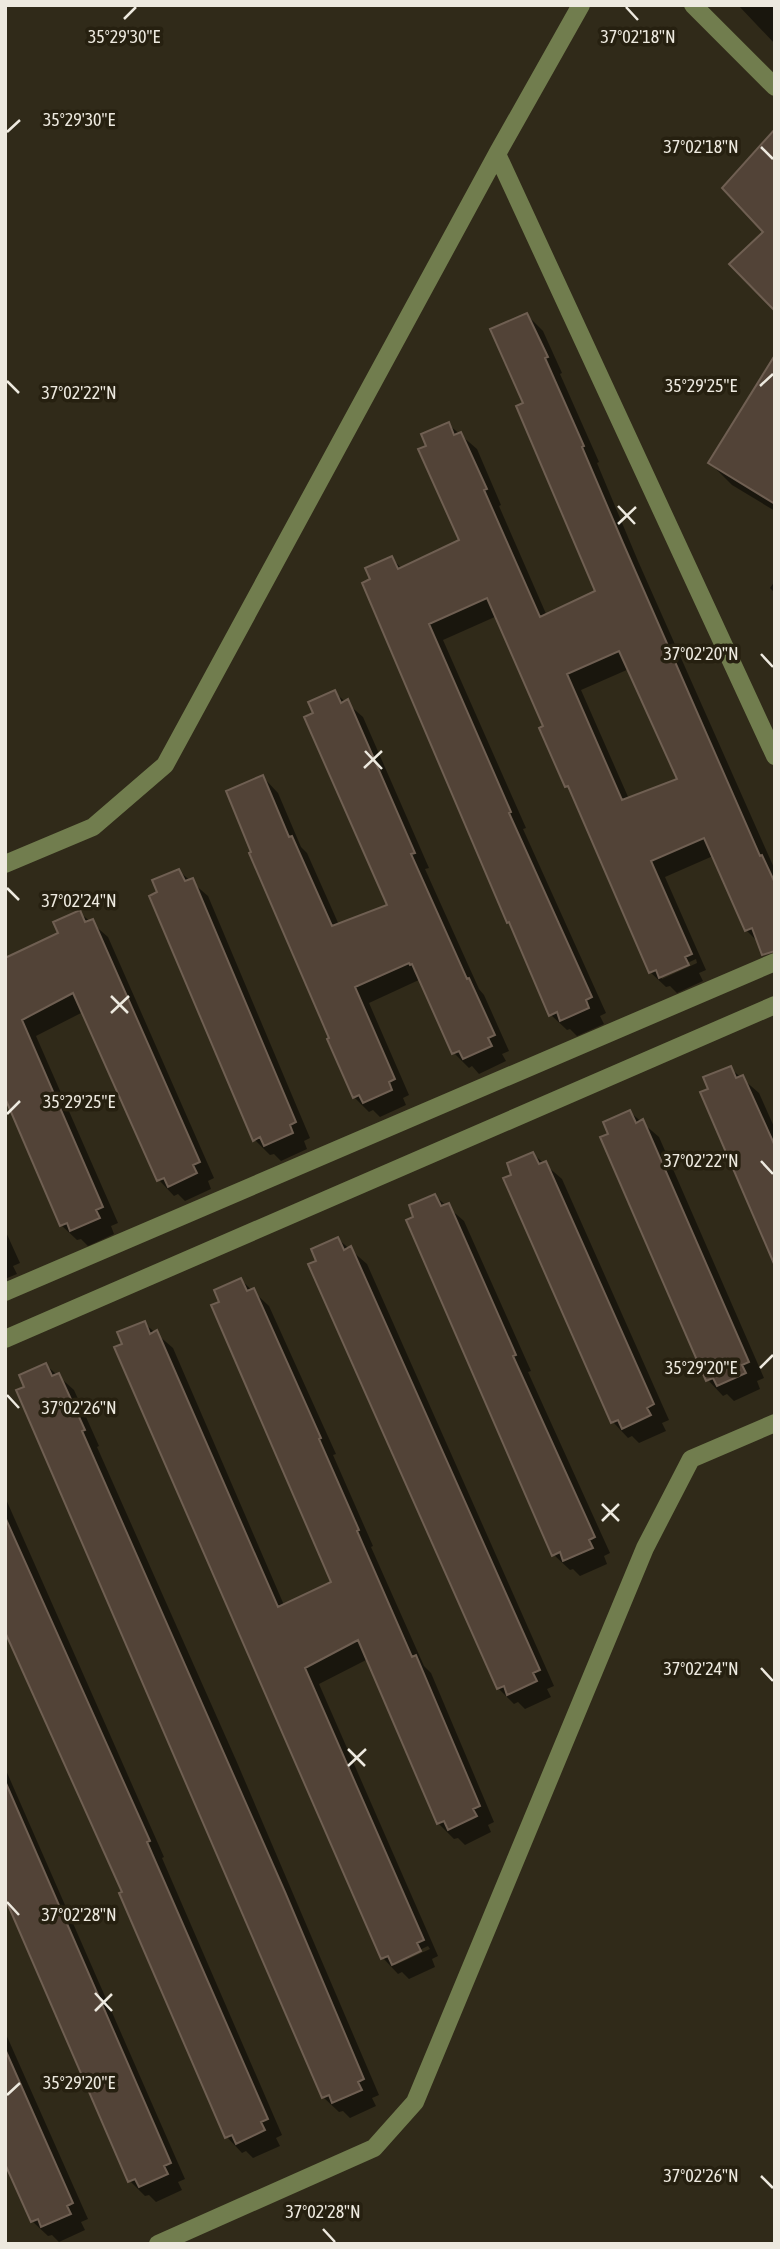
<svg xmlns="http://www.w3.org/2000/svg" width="780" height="2249" font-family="'Asap Condensed',sans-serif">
	<rect width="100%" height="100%" fill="#302a19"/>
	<path fill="#0007" fill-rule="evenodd" d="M738 5H775V44Z
		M527 315 543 331 562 373 560 374 599 462 597 463 638 561 775 870V950L762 946 746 930 713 856 665 877 706 970 699 973 703 981 677 993 670 986 666 987 650 972 572 791 567 786 545 727 497 616 443 640 526 828 523 829 606 1013 600 1016 604 1024 577 1036 570 1029 567 1030 551 1015 513 927 508 922 392 558 402 569 461 541 429 447 448 424 477 449 501 505 499 506 547 616 597 592 525 404ZM629 669 679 780 629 799 581 690ZM696 959 697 963 662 979 660 976Z
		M775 358V511L732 485 710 463Z
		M775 581V593L770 588Z
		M334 692 363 717 429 868 425 869 479 989 484 995 509 1051 502 1054 506 1061 479 1074 472 1066 469 1068 454 1053 421 979 369 1003 409 1095 403 1098 406 1105 380 1117 373 1110 369 1112 354 1097 253 853 263 777 278 793 301 847 307 853 339 925 389 906 315 714Z
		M179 871 208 896 310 1138 304 1141 307 1149 281 1161 274 1154 270 1155 255 1140 160 893Z
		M79 912 108 937 214 1178 208 1181 211 1189 185 1201 178 1194 174 1196 159 1180 83 1012 36 1036 118 1223 111 1226 114 1234 88 1246 81 1239 77 1240 61 1225 5 960 60 934Z
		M730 1068 759 1093 775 1129V1259L711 1090Z
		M630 1112 659 1137 764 1378 757 1381 760 1389 734 1401 727 1394 723 1396 708 1380 610 1135Z
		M533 1154 562 1179 669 1420 662 1423 666 1431 639 1443 632 1436 628 1438 613 1422 514 1176Z
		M435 1196 464 1221 531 1371 528 1372 610 1553 604 1556 607 1564 580 1576 573 1569 570 1570 554 1555 416 1218Z
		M5 1230 20 1263 13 1266 17 1274 5 1279Z
		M338 1239 367 1264 554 1686 547 1689 551 1697 525 1709 518 1702 514 1704 498 1688 318 1261Z
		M241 1280 269 1306 336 1454 333 1455 373 1546 371 1547 424 1666 431 1673 494 1822 488 1825 491 1832 465 1845 458 1838 454 1839 439 1824 368 1659 319 1684 438 1956 432 1959 435 1967 409 1979 402 1972 398 1974 383 1958 125 1345 144 1323 173 1348 284 1605 333 1583 221 1303ZM428 1946 430 1949 395 1965 392 1963Z
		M46 1365 74 1390 99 1446 97 1447 236 1760 379 2095 372 2098 376 2106 350 2118 343 2111 339 2112 323 2097 26 1388Z
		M5 1497 164 1857 162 1858 282 2135 276 2138 280 2146 253 2158 246 2151 242 2153 227 2137 124 1893 5 1625Z
		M5 1768 185 2179 178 2182 182 2190 156 2202 149 2195 145 2196 130 2181 5 1897Z
		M5 2032 88 2219 81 2222 85 2230 59 2242 52 2235 48 2236 32 2221 5 2159Z"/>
	<path fill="#524337" stroke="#6f5f52" stroke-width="2" fill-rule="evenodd" d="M775 129V311L729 264 763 232 722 188Z
		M527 313 548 357 545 358 584 446 582 447 623 543 760 856 762 855 775 883V951L762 955 752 928 745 931 704 838 651 861 692 954 685 957 689 965 659 978 656 970 649 973 568 786 565 787 539 728 543 726 487 598 429 624 511 812 509 813 592 997 586 1000 589 1008 560 1021 557 1012 549 1016 509 922 507 923 362 583 370 579 365 568 392 556 398 569 459 540 418 449 426 446 421 434 449 422 454 435 461 432 487 489 484 490 540 617 595 591 516 406 523 403 490 329ZM619 651 677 779 622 800 567 674Z
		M775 355V504L708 463Z
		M335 690 341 703 348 699 415 853 411 854 467 979 469 978 495 1035 488 1038 492 1046 463 1059 459 1051 452 1054 412 964 410 965 409 963 355 987 395 1079 389 1082 392 1090 363 1103 359 1095 353 1098 327 1039 329 1038 249 853 251 852 226 791 263 775 289 837 292 836 332 926 387 905 304 717 313 713 308 702Z
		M179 869 185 881 193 878 296 1122 290 1125 293 1133 264 1146 260 1137 253 1141 149 896 157 892 152 880Z
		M80 910 85 922 93 919 200 1162 193 1165 197 1173 168 1187 164 1178 157 1181 73 993 22 1020 103 1207 96 1210 100 1218 70 1231 67 1223 60 1226 5 1098V958L58 933 53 922Z
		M731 1066 736 1078 743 1075 775 1146V1266L700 1092 708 1089 703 1077Z
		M630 1110 636 1123 643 1119 749 1362 742 1365 746 1373 717 1386 713 1378 706 1381 600 1137 608 1134 603 1122Z
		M533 1152 539 1164 546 1161 654 1404 647 1408 651 1415 622 1429 618 1420 611 1423 503 1178 511 1175 507 1163Z
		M435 1194 441 1206 449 1203 516 1355 513 1356 595 1537 589 1540 593 1548 563 1561 560 1552 552 1556 406 1220 413 1217 409 1205Z
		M338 1237 344 1250 351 1246 540 1670 533 1673 537 1681 507 1695 504 1686 497 1689 308 1264 316 1261 311 1249Z
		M241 1278 247 1291 254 1288 321 1438 319 1439 359 1530 357 1531 412 1657 416 1655 480 1806 473 1809 477 1816 448 1830 444 1821 437 1824 358 1640 305 1668 424 1940 417 1943 421 1951 392 1965 388 1956 381 1959 114 1347 122 1344 117 1332 145 1321 150 1334 157 1330 278 1607 331 1582 211 1305 219 1302 214 1290Z
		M46 1363 52 1376 59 1373 85 1430 82 1431 285 1892 364 2079 358 2082 362 2090 332 2103 329 2095 322 2098 16 1390 24 1387 19 1375Z
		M5 1517 150 1841 147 1842 268 2119 261 2122 265 2130 236 2144 232 2135 225 2138 119 1893 122 1892 5 1632Z
		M5 1781 171 2163 164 2166 168 2174 139 2187 135 2179 128 2182 5 1898Z
		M5 2049 73 2203 67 2206 71 2214 41 2227 38 2219 31 2222 5 2164Z"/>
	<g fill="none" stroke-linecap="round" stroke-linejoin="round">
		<path stroke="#717d4e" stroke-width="18" d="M581 5 497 154 775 756
			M693 5 775 87
			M5 864 93 827 165 765 497 154
			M5 1292 775 962
			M5 1339 775 1005
			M158 2244 374 2148 415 2102 645 1548 691 1459 775 1423"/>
	</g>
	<path fill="none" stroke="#ede9df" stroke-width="2.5" d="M626 7 638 20M124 19 136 7M7 132 20 120M761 147 773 159M7 381 19 393M760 386 773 374M618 506 635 524M618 524 636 507M761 654 773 667M365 751 382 769M364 768 382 751M7 888 19 900M111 996 128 1013M111 1013 129 996M7 1114 20 1101M761 1161 773 1174M760 1368 773 1355M7 1395 19 1408M602 1504 619 1521M602 1521 619 1504M761 1668 773 1681M348 1749 365 1766M348 1766 366 1749M7 1902 19 1915M95 1993 112 2011M95 2011 112 1994M7 2095 20 2083M761 2176 773 2188M323 2229 335 2242"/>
	<g font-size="18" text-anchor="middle" fill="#ede9df" stroke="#262010" stroke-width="7" stroke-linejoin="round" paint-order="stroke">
		<text x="124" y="43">35°29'30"E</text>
		<text x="638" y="43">37°02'18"N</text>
		<text x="79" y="126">35°29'30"E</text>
		<text x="701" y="153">37°02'18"N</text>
		<text x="701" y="392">35°29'25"E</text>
		<text x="79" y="399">37°02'22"N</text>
		<text x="701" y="660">37°02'20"N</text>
		<text x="79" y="907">37°02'24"N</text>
		<text x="79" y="1108">35°29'25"E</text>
		<text x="701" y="1167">37°02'22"N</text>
		<text x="701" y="1374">35°29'20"E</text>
		<text x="79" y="1414">37°02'26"N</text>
		<text x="701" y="1675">37°02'24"N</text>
		<text x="79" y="1921">37°02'28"N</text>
		<text x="79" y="2089">35°29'20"E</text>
		<text x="701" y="2182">37°02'26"N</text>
		<text x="323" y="2218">37°02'28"N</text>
	</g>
	<rect width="780" height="2249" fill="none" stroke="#ede9df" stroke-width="14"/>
</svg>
